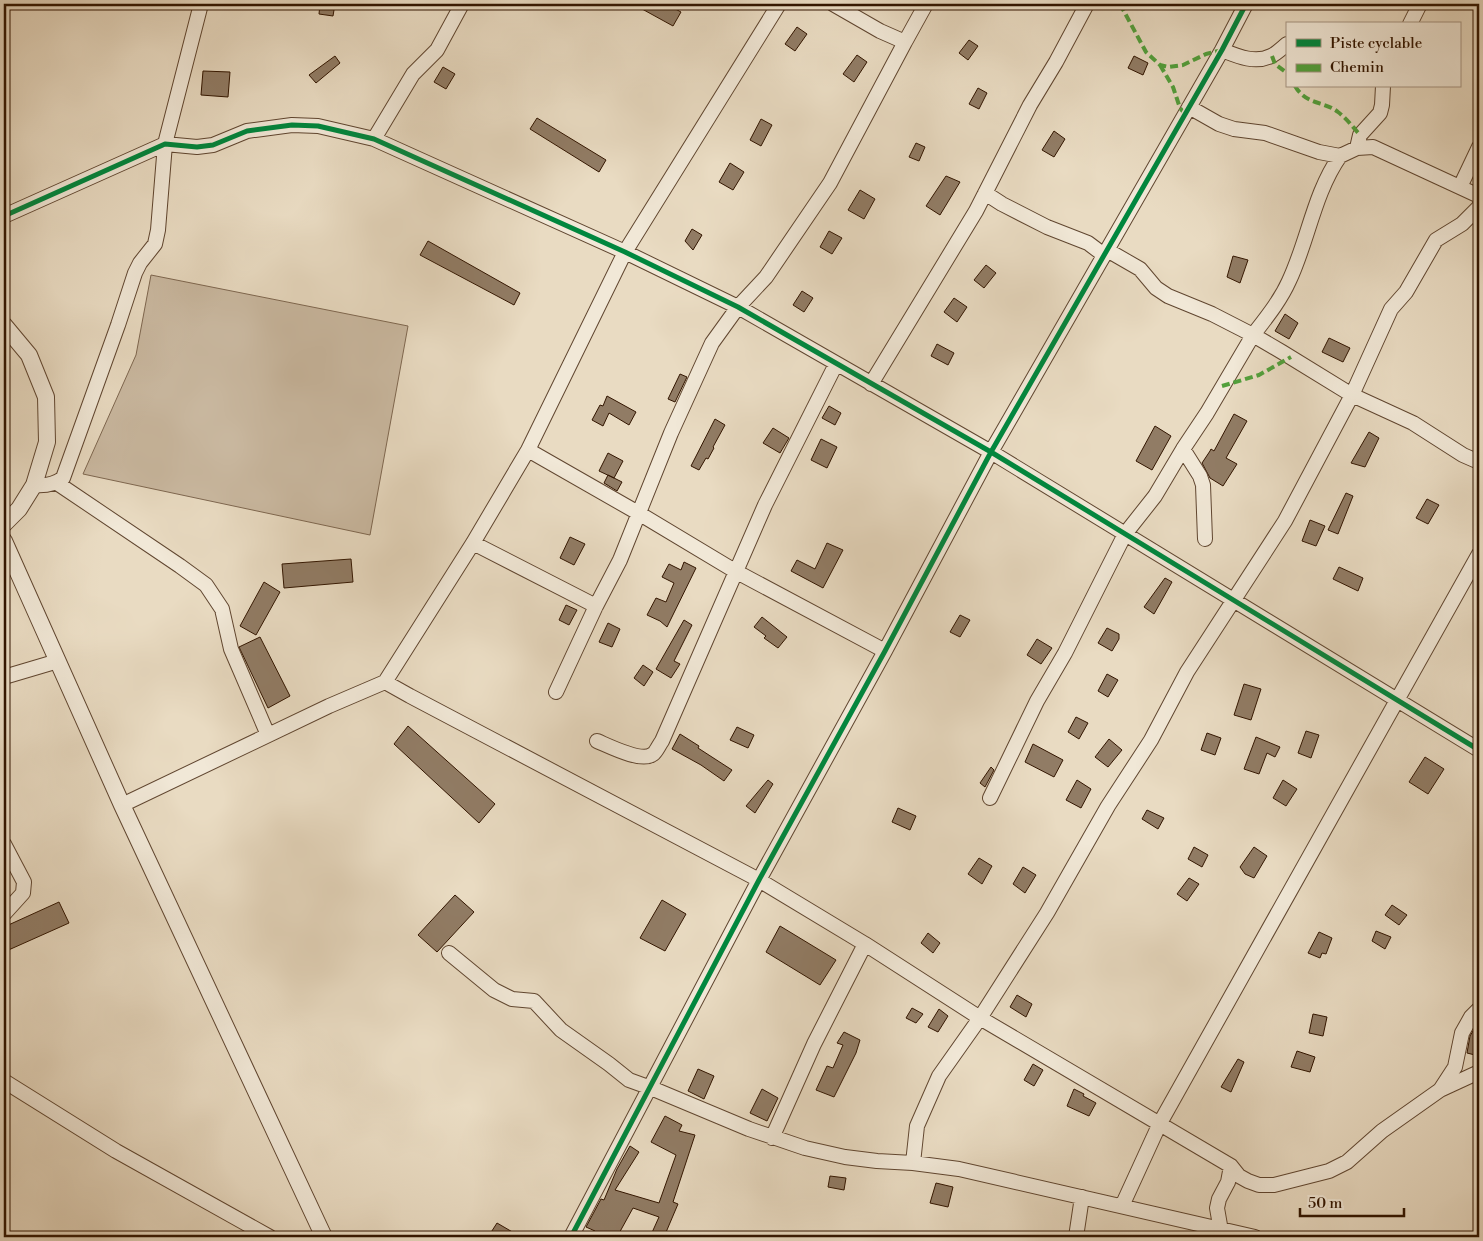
<svg xmlns="http://www.w3.org/2000/svg" width="1483" height="1241" font-family="'Libre Bodoni',serif">
	<rect width="100%" height="100%" fill="#e9dbc2"/>
	<filter id="stains"><feTurbulence type="fractalNoise" baseFrequency=".004" numOctaves="4"/><feColorMatrix values="0 0 0 0 .2 0 0 0 0 .09 0 0 0 0 .02 0 0 0 .5 -.17"/></filter>
	<radialGradient id="worn" r=".72"><stop offset=".6" stop-color="#630" stop-opacity="0"/><stop offset="1" stop-color="#630" stop-opacity=".3"/></radialGradient>
	<path fill="#cab9a1" stroke="#7e6750" d="M151 275 408 326 370 535 83 474 136 355Z"/>
	<path fill="#917c65" stroke="#321500" d="M320 4H335L333 16 319 14Z
		M633 4H666L681 12 673 26Z
		M797 27 807 34 795 51 785 44Z
		M969 40 978 46 968 60 959 53Z
		M857 55 867 62 854 82 843 74Z
		M335 56 340 63 316 83 309 75Z
		M1134 56 1148 63 1143 75 1128 68Z
		M443 67 455 74 446 89 434 82Z
		M203 71 230 72 228 97 201 95Z
		M978 88 987 93 979 109 969 104Z
		M537 118 606 160 599 172 530 129Z
		M761 119 772 125 761 146 750 140Z
		M1054 131 1065 139 1054 157 1042 150Z
		M916 143 925 147 919 161 909 157Z
		M730 163 744 172 733 190 719 182Z
		M946 176 960 182 940 215 926 206Z
		M860 190 875 199 864 219 848 210Z
		M692 229 702 235 693 250 685 241Z
		M829 231 842 238 832 254 820 247Z
		M428 241 520 293 514 305 420 255Z
		M1233 256 1248 260 1240 283 1227 277Z
		M986 265 996 273 984 288 974 280Z
		M802 291 813 298 804 312 793 305Z
		M954 298 967 307 957 322 944 312Z
		M1285 314 1298 323 1289 339 1275 331Z
		M1329 338 1350 348 1343 362 1322 352Z
		M937 344 954 353 948 365 931 356Z
		M680 374 687 377 675 402 668 399Z
		M607 396 636 412 629 425 609 413 603 426 592 420 600 405 603 406Z
		M829 406 841 413 835 425 822 418Z
		M1234 414 1247 421 1226 458 1237 464 1223 486 1210 478 1202 463 1210 451 1211 449 1214 451Z
		M715 419 725 425 713 447 714 448 708 459 706 458 699 470 691 466Z
		M1155 426 1171 436 1152 470 1136 461Z
		M773 428 789 438 780 453 763 443Z
		M1369 432 1379 438 1365 467 1351 463Z
		M821 439 837 447 827 468 811 460Z
		M608 453 623 461 614 478 599 471Z
		M608 475 622 482 617 491 604 483Z
		M1346 493 1353 496 1338 534 1328 530Z
		M1427 499 1439 505 1428 524 1416 518Z
		M1310 520 1325 526 1316 546 1302 541Z
		M570 537 585 544 574 565 560 558Z
		M827 543 843 550 823 588 791 571 797 560 815 569Z
		M351 559 353 582 284 588 282 564Z
		M684 562 696 568 667 627 660 621 647 615 656 598 666 602 674 583 662 577 669 564 681 570Z
		M1339 567 1363 578 1358 591 1333 579Z
		M1165 578 1172 582 1154 614 1144 607Z
		M264 582 280 592 256 635 240 626Z
		M566 605 577 610 569 625 559 620Z
		M960 615 970 620 960 637 950 632Z
		M762 617 787 637 778 648 764 638 766 636 754 627Z
		M684 620 692 625 674 661 680 664 671 678 656 669Z
		M608 623 620 629 612 647 599 642Z
		M1107 628 1119 634V639L1112 651 1098 643Z
		M260 637 290 696 268 708 239 647Z
		M1037 639 1052 648 1041 664 1027 655Z
		M643 665 653 672 644 686 634 678Z
		M1107 674 1118 680 1108 697 1098 691Z
		M1244 684 1261 689 1251 720 1234 715Z
		M1076 717 1088 723 1079 739 1068 732Z
		M408 726 495 804 479 823 394 744Z
		M737 727 754 735 748 748 730 740Z
		M1306 731 1319 735 1311 758 1298 753Z
		M1207 733 1221 738 1215 755 1201 750Z
		M680 734 699 746 698 748 732 770 724 781 701 765 672 749Z
		M1256 737 1280 747 1275 757 1267 753 1259 774 1244 769Z
		M1109 739 1122 750 1108 767 1095 757Z
		M1033 744 1063 760 1054 777 1025 762Z
		M1425 757 1444 769 1428 794 1409 782Z
		M991 767 994 770 985 787 980 783Z
		M768 780 773 784 755 813 746 806Z
		M1077 780 1091 789 1081 808 1066 800Z
		M1283 780 1297 789 1286 806 1273 798Z
		M898 808 916 816 910 830 892 822Z
		M1147 810 1164 818 1158 829 1142 819Z
		M1194 847 1208 855 1202 867 1188 859Z
		M1254 847 1267 856 1254 878 1245 874 1240 867Z
		M979 858 992 866 982 884 968 874Z
		M1023 867 1036 875 1025 893 1013 884Z
		M1189 878 1199 884 1187 901 1177 894Z
		M455 895 474 912 437 952 418 935Z
		M662 900 686 914 665 951 640 938Z
		M59 902 69 923 4 952V927Z
		M1392 905 1407 915 1399 925 1385 915Z
		M780 926 836 960 820 985 766 952Z
		M1376 931 1391 937 1385 949 1372 941Z
		M1319 932 1332 938 1326 954 1322 953 1320 958 1308 953Z
		M928 933 940 943 933 953 921 943Z
		M1017 995 1032 1004 1026 1017 1010 1007Z
		M912 1008 923 1014 916 1023 906 1018Z
		M939 1009 948 1016 938 1032 928 1027Z
		M1313 1014 1327 1017 1323 1036 1309 1033Z
		M1479 1021V1056L1467 1053 1470 1036Z
		M844 1032 860 1040 856 1053 834 1097 816 1090 827 1066 833 1068 843 1045 837 1043Z
		M1297 1051 1315 1057 1310 1072 1291 1067Z
		M1238 1059 1244 1062 1231 1092 1221 1087Z
		M1033 1064 1043 1070 1034 1086 1024 1080Z
		M698 1069 714 1076 704 1099 688 1091Z
		M762 1089 778 1098 767 1121 750 1113Z
		M1074 1089 1084 1094 1083 1096 1096 1103 1089 1116 1067 1106Z
		M665 1116 682 1125 679 1131 695 1135 673 1202 678 1204 664 1237H650L659 1217 633 1208 617 1237H592L595 1231 586 1227 601 1199 604 1200 617 1169 630 1146 639 1152 615 1190 659 1203 676 1155 651 1142Z
		M830 1176 846 1178 844 1190 828 1187Z
		M936 1183 953 1187 948 1207 930 1203Z
		M497 1223 521 1237H488Z"/>
	<g fill="none" stroke-linecap="round" stroke-linejoin="round">
		<g stroke="#604630" stroke-width="16">
			<path id="minor" d="M1410 24 1420 4
				M905 42 926 4
				M1222 50C1237 56 1255 64 1271 56 1276 54 1282 48 1287 44
				M1189 107 1219 124 1234 129 1265 133 1319 152 1340 156 1357 148 1373 147 1479 196
				M374 139 413 74 437 50 462 4
				M1357 148 1360 135 1380 113 1382 105 1383 86
				M1460 187 1479 147
				M985 193 1002 204 1047 227 1088 243 1104 255
				M4 216 165 144 197 147 213 145 247 131 292 125 318 126 374 139 625 252 738 307 991 452 1479 750
				M1107 250 1140 269 1156 288 1168 296 1212 314 1253 335C1266 318 1280 301 1289 281 1308 241 1314 193 1340 156
				M871 384 976 211 1030 105 1056 62 1087 4
				M1183 449 1200 476 1203 485 1205 539
				M528 450 640 514 735 571 885 651
				M57 483 180 566 206 585 222 609 231 649 268 735
				M34 485C45 486 54 485 63 478L118 325 135 273 140 263 155 244 158 230 165 144 201 4
				M473 543 596 606
				M4 677 58 661
				M385 682 410 696 759 880 865 944 980 1018 1231 1166 1239 1176 1248 1181 1259 1185H1274L1329 1171 1347 1162 1382 1131 1440 1090 1455 1067 1462 1033 1471 1017 1479 1009
				M556 692 596 606 620 560 671 433 712 343 738 307 766 277 830 183 905 42 880 31 833 4
				M597 741C609 746 642 763 653 754 656 752 659 745 662 741L765 505 836 364
				M990 798 1037 701 1065 653 1125 534 1155 496 1183 449 1207 413 1253 335 1282 352 1352 395 1391 309 1406 292 1436 240 1462 224 1479 207
				M122 805 329 706 385 682 473 543 528 450 625 252 779 4
				M4 844 24 882 23 893 4 914
				M449 953 494 990 512 999 534 1001 561 1030 609 1064 629 1080 651 1088 749 1129 805 1148 845 1157 877 1161 913 1163 959 1169 1255 1237
				M4 1081 116 1151 270 1237
				M1440 1090 1479 1072
				M772 1138 814 1044 865 944
				M913 1163 917 1126 939 1076 980 1018 1047 913 1108 806 1151 740 1187 672 1285 521 1352 395 1413 423 1463 455 1479 462
				M1122 1206 1160 1123 1479 554
				M1221 1231 1217 1208 1219 1199 1228 1182 1231 1166
				M571 1237 759 880 885 651 991 452 1222 50 1246 4
				M1076 1237 1082 1197"/>
		</g>
		<g stroke="#604630" stroke-width="18">
			<path id="tertiary" d="M4 325 29 355 46 397 47 442 34 485 19 509 4 524
				M4 541 122 805 324 1237"/>
		</g>
		<use href="#minor" stroke="#f1e8d7" stroke-width="14"/>
		<use href="#tertiary" stroke="#f1e8d7" stroke-width="16"/>
		<path stroke="#52a03c" stroke-width="4" stroke-dasharray="8 4" stroke-linecap="butt" d="M1120 4 1146 52 1160 65 1169 67 1183 65 1206 54 1222 50
			M1272 56 1275 64 1287 73
			M1160 65 1173 87 1180 108 1185 114
			M1295 86C1306 105 1324 101 1338 112 1346 118 1353 127 1360 135
			M1222 386 1259 375 1291 357"/>
		<g stroke="#f1e8d7" stroke-width="8">
			<path id="cycleway" d="M4 216 165 144 197 147 213 145 247 131 292 125 318 126 374 139 625 252 738 307 991 452 1479 750
				M571 1237 759 880 885 651 991 452 1222 50 1246 4"/>
		</g>
		<use href="#cycleway" stroke="#00873e" stroke-width="5"/>
	</g>
	<rect width="1483" height="1241" fill="none" stroke="#e9dbc2" stroke-width="20"/>
	<rect x="5" y="5" width="1473" height="1231" fill="none" stroke="#321500" stroke-width="2.5"/>
	<rect x="10" y="10" width="1463" height="1221" fill="none" stroke="#321500"/>
	<rect x="1286" y="22" width="175" height="65" fill="#f1e8d7" stroke="#a59481"/>
	<rect x="1296" y="39" width="25" height="8" fill="#00873e" stroke="#a59481"/>
	<text x="1330" y="48" font-size="15" fill="#321500">Piste cyclable</text>
	<rect x="1296" y="64" width="25" height="8" fill="#52a03c" stroke="#a59481"/>
	<text x="1330" y="72" font-size="15" fill="#321500">Chemin</text>
	<path d="M1300 1208v8h104v-8" fill="none" stroke="#321500" stroke-width="2.5"/>
	<text x="1308" y="1208" font-size="15" fill="#321500" stroke="#f1e8d7" stroke-width="4" paint-order="stroke">50 m</text>
	<rect width="100%" height="100%" filter="url(#stains)"/>
	<rect width="100%" height="100%" fill="url(#worn)"/>
</svg>
